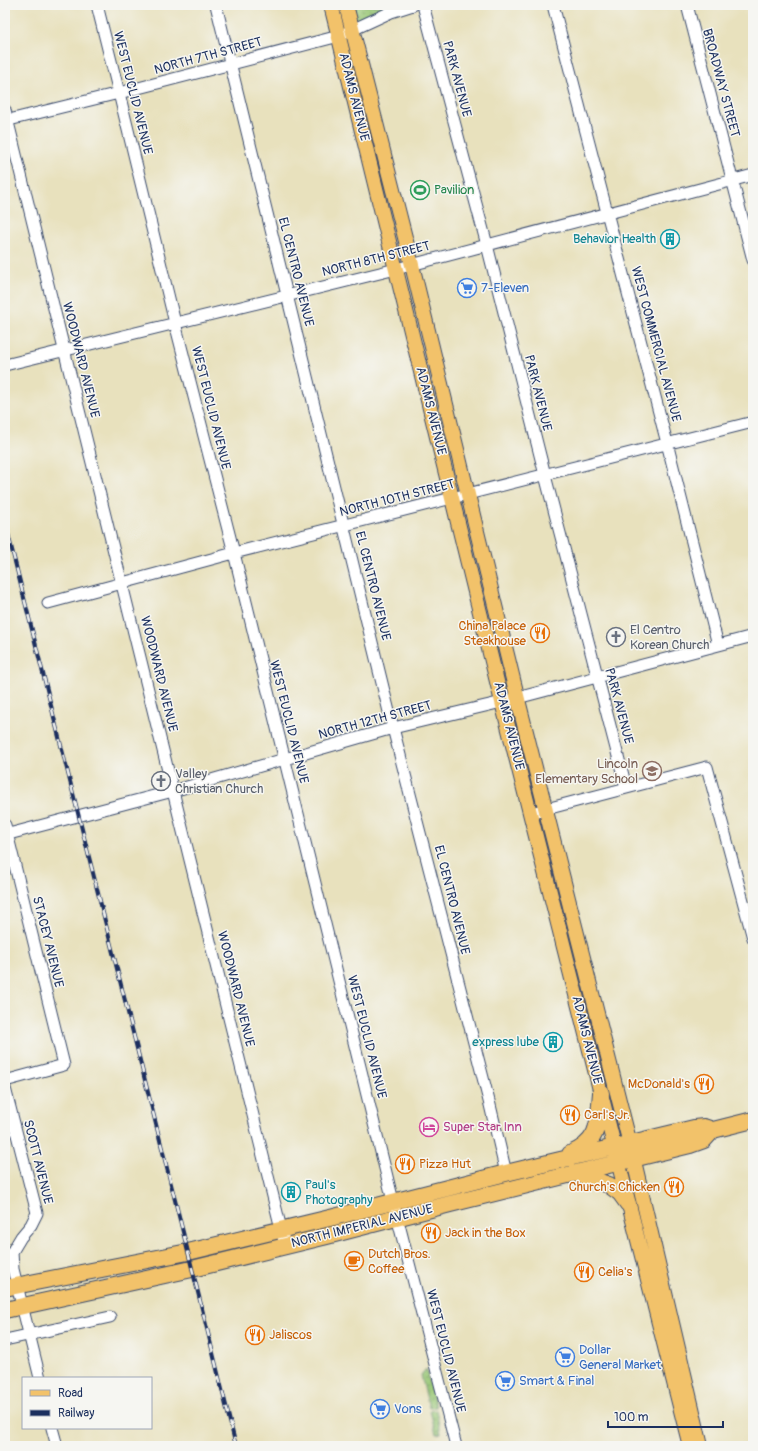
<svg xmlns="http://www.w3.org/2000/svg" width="758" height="1451" font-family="Pangolin,sans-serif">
	<defs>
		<pattern id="grass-dots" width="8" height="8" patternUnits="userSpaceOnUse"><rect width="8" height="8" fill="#99c775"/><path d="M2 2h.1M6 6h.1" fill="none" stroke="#7ca263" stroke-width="1.8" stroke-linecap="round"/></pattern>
	</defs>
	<rect width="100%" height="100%" fill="#f6f6f2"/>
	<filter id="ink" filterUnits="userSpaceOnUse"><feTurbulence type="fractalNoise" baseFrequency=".025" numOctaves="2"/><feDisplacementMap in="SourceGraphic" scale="8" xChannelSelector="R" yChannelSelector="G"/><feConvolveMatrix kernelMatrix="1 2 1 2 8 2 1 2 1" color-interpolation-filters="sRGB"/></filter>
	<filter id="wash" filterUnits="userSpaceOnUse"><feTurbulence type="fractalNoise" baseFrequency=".012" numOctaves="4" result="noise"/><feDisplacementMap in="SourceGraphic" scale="16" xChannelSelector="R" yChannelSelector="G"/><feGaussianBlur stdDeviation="0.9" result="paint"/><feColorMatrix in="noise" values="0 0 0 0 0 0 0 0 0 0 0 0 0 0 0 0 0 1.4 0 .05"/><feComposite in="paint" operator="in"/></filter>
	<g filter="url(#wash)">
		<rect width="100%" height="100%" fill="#e8e1bd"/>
		<path fill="url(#grass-dots)" stroke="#5a7b6a" d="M352 5H395L360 23 355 17Z
			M426 1369 436 1407 429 1408 421 1375Z
			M436 1410 441 1433 436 1434 430 1411Z"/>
	</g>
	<g filter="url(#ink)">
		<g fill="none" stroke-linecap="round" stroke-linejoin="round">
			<g stroke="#3a4a6c" stroke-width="13">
				<path id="minor" d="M97 5 119 93 175 323 234 553 393 1201 456 1446
					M216 5 393 728 490 1105 506 1173
					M423 5 487 245 547 483 626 787
					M553 5 667 443 718 645
					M687 5 753 260
					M5 110 285 1245
					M5 121 119 93 339 36 391 12 413 5
					M5 365 396 269 753 175
					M48 603 234 553 753 422
					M531 813 707 767 753 938
					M5 825 64 1065 5 1081
					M5 835 173 791 393 728 502 702 753 636
					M5 1088 37 1213 31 1225 21 1237 12 1252 13 1269 40 1378
					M5 1340 110 1317
					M52 1428 57 1446"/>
			</g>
			<g stroke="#3a4a6c" stroke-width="16">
				<path id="major" d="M331 5 502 702 690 1446
					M346 5 412 265 520 708 630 1144 701 1446"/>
			</g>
			<g stroke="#3a4a6c" stroke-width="18">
				<path id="highway" d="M570 1154C601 1141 598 1122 601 1093
					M574 1173 609 1185 620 1193 628 1204
					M5 1288 188 1252 334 1217 506 1173 694 1128 704 1127 713 1130
					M5 1310 192 1269 327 1236 450 1204 641 1157 690 1145 704 1140 713 1130 753 1120"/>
			</g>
			<use href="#minor" stroke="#fff" stroke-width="11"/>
			<use href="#major" stroke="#f2c26a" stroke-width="14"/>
			<use href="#highway" stroke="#f2c26a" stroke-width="16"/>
			<g stroke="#1b2f5e" stroke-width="4">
				<path id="rail" d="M5 522 188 1252 236 1446"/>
			</g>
			<use href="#rail" stroke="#f6f6f2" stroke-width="2.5" stroke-dasharray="8" stroke-linecap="butt"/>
		</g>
	</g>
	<defs>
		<g id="stadium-ring" transform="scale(1)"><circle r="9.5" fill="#f6f6f2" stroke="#2e9e5b" stroke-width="1.5"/><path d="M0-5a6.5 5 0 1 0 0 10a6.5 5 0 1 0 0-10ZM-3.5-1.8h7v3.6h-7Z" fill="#2e9e5b"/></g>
		<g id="building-ring" transform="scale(1)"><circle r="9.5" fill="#f6f6f2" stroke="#0f9aa8" stroke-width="1.5"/><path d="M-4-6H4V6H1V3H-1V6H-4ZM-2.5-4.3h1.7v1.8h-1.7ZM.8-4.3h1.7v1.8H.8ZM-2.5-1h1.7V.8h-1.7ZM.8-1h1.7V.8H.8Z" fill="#0f9aa8"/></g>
		<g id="supermarket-ring" transform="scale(1)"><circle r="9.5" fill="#f6f6f2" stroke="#3f7fe0" stroke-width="1.5"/><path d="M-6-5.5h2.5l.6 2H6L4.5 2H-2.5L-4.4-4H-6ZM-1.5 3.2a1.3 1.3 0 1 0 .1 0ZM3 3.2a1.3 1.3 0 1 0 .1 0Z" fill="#3f7fe0"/></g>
		<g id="restaurant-ring" transform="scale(1)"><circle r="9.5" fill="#f6f6f2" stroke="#e8710a" stroke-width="1.5"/><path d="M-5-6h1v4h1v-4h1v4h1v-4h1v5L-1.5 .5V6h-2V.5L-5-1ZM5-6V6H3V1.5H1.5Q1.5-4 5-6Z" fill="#e8710a"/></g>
		<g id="church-ring" transform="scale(1)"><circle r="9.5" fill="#f6f6f2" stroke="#6b7280" stroke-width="1.5"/><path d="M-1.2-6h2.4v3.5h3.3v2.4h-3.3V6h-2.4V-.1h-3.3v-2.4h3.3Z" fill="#6b7280"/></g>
		<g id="school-ring" transform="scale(1)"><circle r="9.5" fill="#f6f6f2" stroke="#8d6e63" stroke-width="1.5"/><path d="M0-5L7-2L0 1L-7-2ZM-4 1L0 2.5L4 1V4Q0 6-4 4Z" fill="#8d6e63"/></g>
		<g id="hotel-ring" transform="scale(1)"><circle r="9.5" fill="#f6f6f2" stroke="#d1479c" stroke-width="1.5"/><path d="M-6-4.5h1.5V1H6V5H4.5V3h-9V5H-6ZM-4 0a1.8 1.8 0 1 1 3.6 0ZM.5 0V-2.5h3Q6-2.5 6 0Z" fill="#d1479c"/></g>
		<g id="cafe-ring" transform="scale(1)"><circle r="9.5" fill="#f6f6f2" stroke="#e8710a" stroke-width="1.5"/><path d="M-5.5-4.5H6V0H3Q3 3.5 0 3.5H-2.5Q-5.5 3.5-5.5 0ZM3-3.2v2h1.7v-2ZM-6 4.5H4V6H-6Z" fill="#e8710a"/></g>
	</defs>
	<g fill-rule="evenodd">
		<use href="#stadium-ring" x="420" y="190"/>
		<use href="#building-ring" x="670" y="239"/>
		<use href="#supermarket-ring" x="467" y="288"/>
		<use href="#restaurant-ring" x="540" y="633"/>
		<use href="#church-ring" x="616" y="637"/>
		<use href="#school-ring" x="652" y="771"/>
		<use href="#church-ring" x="161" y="781"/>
		<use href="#building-ring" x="553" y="1042"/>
		<use href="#restaurant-ring" x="704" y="1084"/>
		<use href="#restaurant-ring" x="570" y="1115"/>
		<use href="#hotel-ring" x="429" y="1127"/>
		<use href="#restaurant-ring" x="405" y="1164"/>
		<use href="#restaurant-ring" x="674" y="1187"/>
		<use href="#building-ring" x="291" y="1192"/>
		<use href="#restaurant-ring" x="431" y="1233"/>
		<use href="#cafe-ring" x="354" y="1261"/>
		<use href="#restaurant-ring" x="584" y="1272"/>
		<use href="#restaurant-ring" x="255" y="1335"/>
		<use href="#supermarket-ring" x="565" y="1357"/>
		<use href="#supermarket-ring" x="505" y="1381"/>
		<use href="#supermarket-ring" x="380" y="1409"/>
	</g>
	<g text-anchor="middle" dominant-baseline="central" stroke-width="3" stroke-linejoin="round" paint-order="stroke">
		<g font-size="13" fill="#1b2f5e" stroke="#f6f6f2">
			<text transform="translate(208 56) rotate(-15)">NORTH 7TH STREET</text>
			<text transform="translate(457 79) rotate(75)">PARK AVENUE</text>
			<text transform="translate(721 83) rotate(75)">BROADWAY STREET</text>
			<text transform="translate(133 93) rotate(76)">WEST EUCLID AVENUE</text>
			<text transform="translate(354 97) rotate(76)">ADAMS AVENUE</text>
			<text transform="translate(376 259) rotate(-14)">NORTH 8TH STREET</text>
			<text transform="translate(296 272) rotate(76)">EL CENTRO AVENUE</text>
			<text transform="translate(656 344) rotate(75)">WEST COMMERCIAL AVENUE</text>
			<text transform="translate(81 360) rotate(76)">WOODWARD AVENUE</text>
			<text transform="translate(538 393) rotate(76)">PARK AVENUE</text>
			<text transform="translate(211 408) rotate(76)">WEST EUCLID AVENUE</text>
			<text transform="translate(431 411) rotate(76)">ADAMS AVENUE</text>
			<text transform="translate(397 498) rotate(-14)">NORTH 10TH STREET</text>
			<text transform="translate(373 586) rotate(76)">EL CENTRO AVENUE</text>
			<text transform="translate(159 674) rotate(76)">WOODWARD AVENUE</text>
			<text transform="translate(619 706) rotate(75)">PARK AVENUE</text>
			<text transform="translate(375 720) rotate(-15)">NORTH 12TH STREET</text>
			<text transform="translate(289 722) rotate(76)">WEST EUCLID AVENUE</text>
			<text transform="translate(509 726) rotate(76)">ADAMS AVENUE</text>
			<text transform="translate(452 900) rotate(76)">EL CENTRO AVENUE</text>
			<text transform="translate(48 942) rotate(76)">STACEY AVENUE</text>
			<text transform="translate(236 989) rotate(76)">WOODWARD AVENUE</text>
			<text transform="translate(367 1037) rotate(76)">WEST EUCLID AVENUE</text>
			<text transform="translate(587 1040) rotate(76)">ADAMS AVENUE</text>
			<text transform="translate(38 1162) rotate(76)">SCOTT AVENUE</text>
			<text transform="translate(362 1226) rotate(-14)">NORTH IMPERIAL AVENUE</text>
			<text transform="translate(446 1351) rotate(76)">WEST EUCLID AVENUE</text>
		</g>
		<g font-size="13" fill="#27864d" stroke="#f6f6f2" text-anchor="start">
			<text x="434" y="190">Pavilion</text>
		</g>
		<g font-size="13" fill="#0d838f" stroke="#f6f6f2" text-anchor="end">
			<text x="656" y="239">Behavior Health</text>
			<text x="539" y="1042">express lube</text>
			<text x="305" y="1185" text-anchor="start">Paul's<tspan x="305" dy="15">Photography</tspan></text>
		</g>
		<g font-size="13" fill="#366cbe" stroke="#f6f6f2" text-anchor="start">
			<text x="481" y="288">7-Eleven</text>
			<text x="579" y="1350">Dollar<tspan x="579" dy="15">General Market</tspan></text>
			<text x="519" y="1381">Smart &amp; Final</text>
			<text x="394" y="1409">Vons</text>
		</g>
		<g font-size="13" fill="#c56008" stroke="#f6f6f2" text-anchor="start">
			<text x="526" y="626" text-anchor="end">China Palace<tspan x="526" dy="15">Steakhouse</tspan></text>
			<text x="690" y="1084" text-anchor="end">McDonald's</text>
			<text x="584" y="1115">Carl's Jr.</text>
			<text x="419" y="1164">Pizza Hut</text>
			<text x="660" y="1187" text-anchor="end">Church's Chicken</text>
			<text x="445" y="1233">Jack in the Box</text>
			<text x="368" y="1254">Dutch Bros.<tspan x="368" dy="15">Coffee</tspan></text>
			<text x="598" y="1272">Celia's</text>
			<text x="269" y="1335">Jaliscos</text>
		</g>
		<g font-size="13" fill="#5b616d" stroke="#f6f6f2" text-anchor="start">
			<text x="630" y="630">El Centro<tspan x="630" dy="15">Korean Church</tspan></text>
			<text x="175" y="774">Valley<tspan x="175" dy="15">Christian Church</tspan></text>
		</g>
		<g font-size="13" fill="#785e54" stroke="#f6f6f2" text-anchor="end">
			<text x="638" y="764">Lincoln<tspan x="638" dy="15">Elementary School</tspan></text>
		</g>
		<g font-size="13" fill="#b23c85" stroke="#f6f6f2" text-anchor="start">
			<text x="443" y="1127">Super Star Inn</text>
		</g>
	</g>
	<rect width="758" height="1451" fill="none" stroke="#f6f6f2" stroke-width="20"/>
	<rect x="22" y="1377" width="130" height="52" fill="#f6f6f2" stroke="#9ea6b7"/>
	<rect x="30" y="1390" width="20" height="6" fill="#f2c26a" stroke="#9ea6b7"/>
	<text x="58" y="1397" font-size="12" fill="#1b2f5e">Road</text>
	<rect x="30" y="1410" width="20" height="6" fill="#1b2f5e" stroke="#9ea6b7"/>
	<text x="58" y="1417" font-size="12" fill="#1b2f5e">Railway</text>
	<path d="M608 1421v6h115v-6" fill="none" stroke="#1b2f5e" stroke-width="2"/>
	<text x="614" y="1421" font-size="12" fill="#1b2f5e" stroke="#f6f6f2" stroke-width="3" paint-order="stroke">100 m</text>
</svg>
